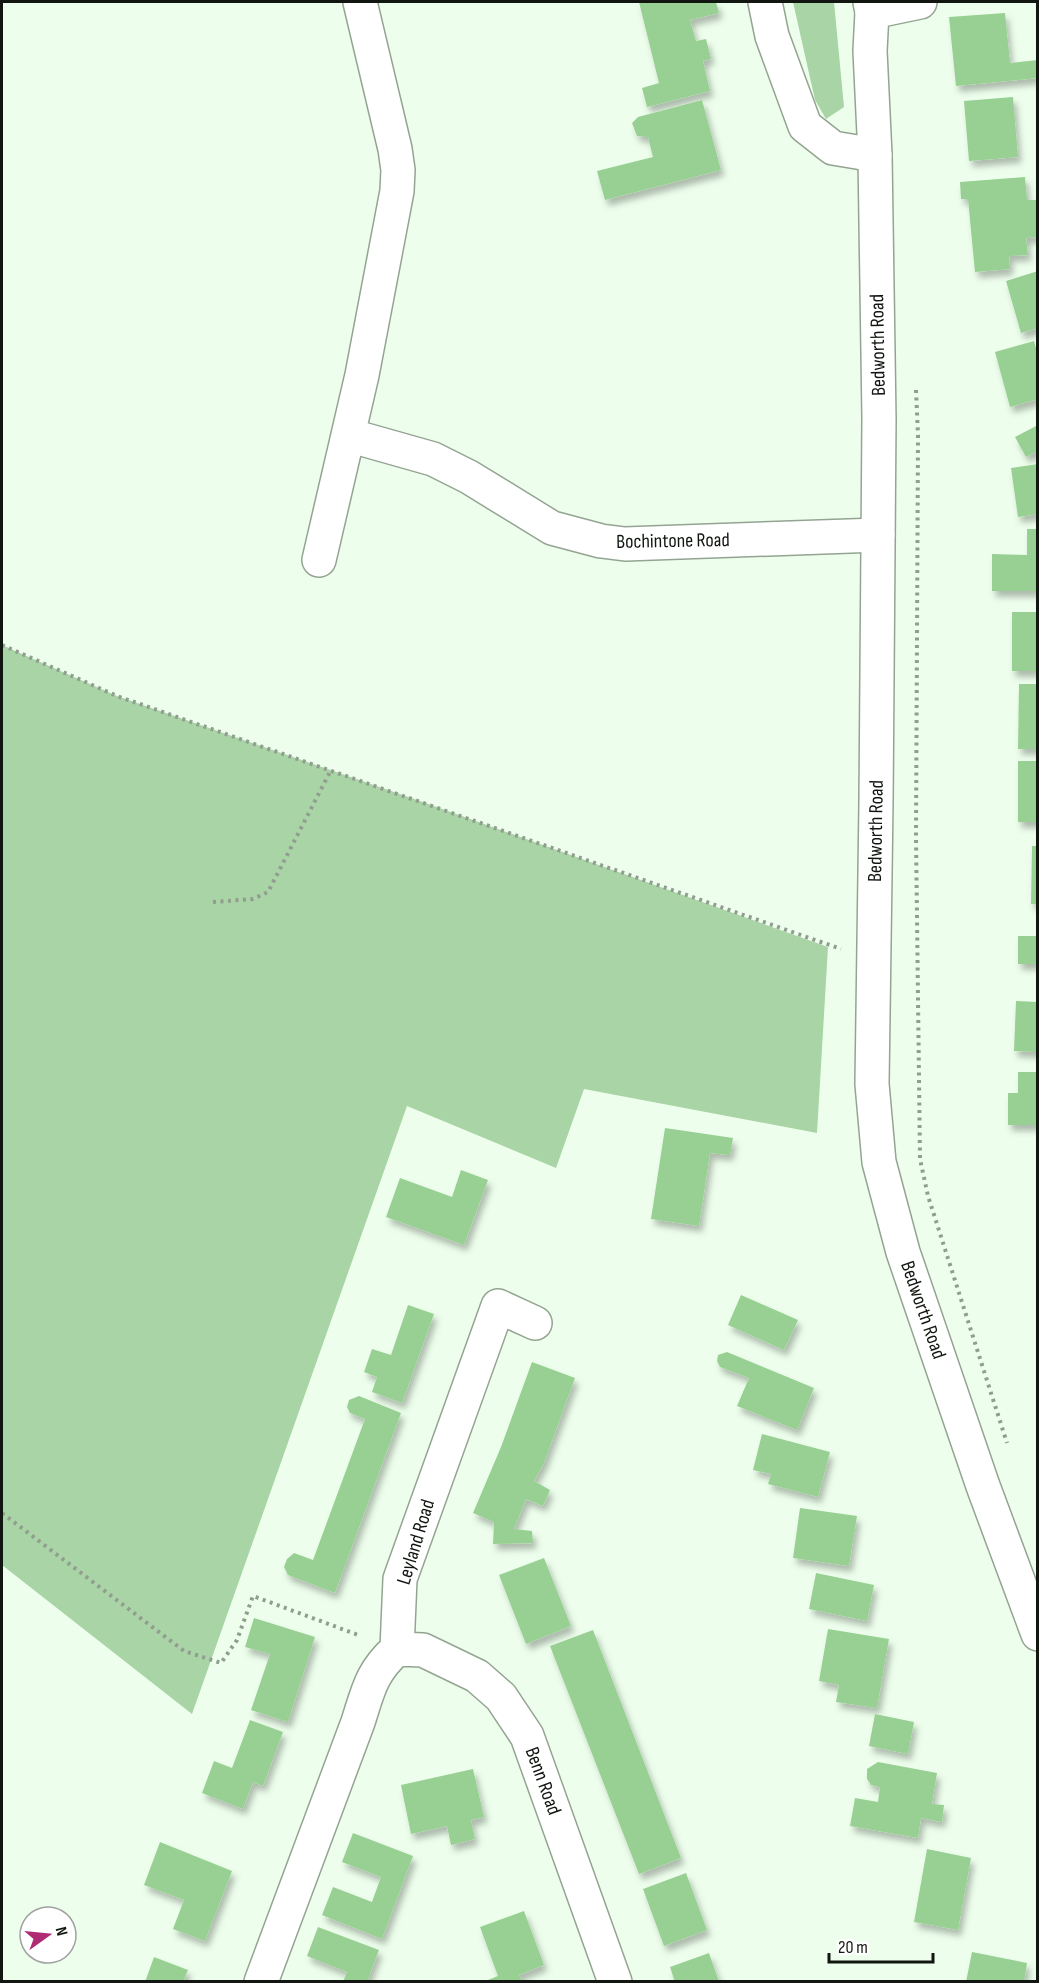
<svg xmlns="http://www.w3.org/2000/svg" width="1039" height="1983" font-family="'Sofia Sans Condensed',sans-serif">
	<defs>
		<filter id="shadow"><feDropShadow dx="3.5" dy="6" stdDeviation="3" flood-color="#0004"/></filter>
	</defs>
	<rect width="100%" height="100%" fill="#edffec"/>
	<path fill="#a9d4a5" d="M793 2H834L844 107 826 119 815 100Z
		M2 645 117 696 420 801 828 947 817 1133 584 1089 556 1168 407 1106 192 1714 2 1565Z"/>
	<path fill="#98d093" filter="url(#shadow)" d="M639 2H716L719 13 690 20 696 41 706 39 711 59 703 61 710 91 647 107 642 88 659 83Z
		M1005 13 1010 63 1038 60V78L956 86 949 17Z
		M1013 97 1018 157 969 161 964 101Z
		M702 100 721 170 605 200 597 171 653 157 648 137 637 136 632 123 638 117Z
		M1025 177 1027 200H1038V237L1026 238 1028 255 1009 256 1010 269 975 272 968 199H961L960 182Z
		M1038 271V328L1021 333 1006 281Z
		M1034 341 1038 355V399L1010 407 995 352Z
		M1038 425V451L1026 457 1015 437Z
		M1038 464V514L1018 517 1011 468Z
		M1027 529H1038V591H992V554L1027 555Z
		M1012 612H1038V671H1012Z
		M1019 684H1038V749H1018Z
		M1018 761H1038V822H1018Z
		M1032 846H1038V904H1031Z
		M1018 936H1038V964H1018Z
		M1016 1001 1038 1002V1052L1014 1051Z
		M1018 1072H1038V1125H1008V1093H1018Z
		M665 1128 733 1138 730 1155 710 1153 699 1226 651 1219Z
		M461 1170 488 1180 464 1245 386 1217 400 1178 452 1197Z
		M741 1295 798 1320 784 1350 728 1325Z
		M408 1305 434 1314 402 1403 372 1392 377 1377 364 1372 372 1349 391 1355Z
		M727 1352 814 1388 797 1430 737 1406 749 1378 720 1367 717 1361 718 1355Z
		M532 1362 575 1378 544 1463 534 1481 550 1490 543 1506 526 1499 514 1529 532 1531 533 1543 493 1544 494 1522 473 1513 501 1447Z
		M359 1396 401 1413 335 1593 288 1575 284 1567 287 1559 294 1553 313 1560 365 1419 350 1413 347 1407 349 1400Z
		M762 1434 830 1452 818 1497 768 1484 771 1474 753 1470Z
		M800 1508 857 1516 849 1566 793 1558Z
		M544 1558 571 1626 526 1644 499 1575Z
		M816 1573 874 1585 867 1621 809 1609Z
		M254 1618 315 1637 288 1722 251 1710 270 1654 245 1647Z
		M828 1629 889 1639 877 1708 836 1702 839 1685 819 1681Z
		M593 1630 681 1858 639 1874 550 1646Z
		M875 1714 914 1722 908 1754 869 1746Z
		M250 1720 283 1732 263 1786 253 1782 243 1809 202 1793 214 1761 232 1768Z
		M878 1762 937 1773 932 1804 944 1805 942 1822 921 1818 918 1838 850 1826 855 1798 878 1802 880 1787 871 1785 867 1779V1769Z
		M473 1769 484 1817 471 1820 475 1839 451 1845 447 1826 411 1834 401 1785Z
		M353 1833 413 1856 382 1939 322 1915 333 1887 372 1902 377 1888 381 1877 342 1862Z
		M160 1842 232 1871 205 1941 173 1929 184 1900 144 1885Z
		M927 1849 971 1858 958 1930 914 1922Z
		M686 1873 707 1930 664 1946 643 1889Z
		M524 1911 544 1965 519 1975 522 1982H483L498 1976 480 1927Z
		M318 1927 379 1950 367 1982H343L347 1972 307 1956Z
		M972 1952 1027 1963 1024 1982H966Z
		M709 1953 719 1982H675L670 1967Z
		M154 1957 188 1970 183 1982H145Z"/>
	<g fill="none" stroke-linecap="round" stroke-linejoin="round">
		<g stroke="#94a492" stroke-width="36">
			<path id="minor" d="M765 2 772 36 805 126 833 148 875 155
				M872 12 920 2
				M348 435 433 459 469 477 552 528 601 541 625 544 878 535
				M319 560 362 375 397 191 398 170 395 149 360 2
				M397 1649 423 1650 477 1676 501 1697 527 1736 615 1982
				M261 1982 358 1722C368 1691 371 1672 397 1649L400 1579 498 1306 535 1323"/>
		</g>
		<g stroke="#94a492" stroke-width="36">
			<path id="secondary" d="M870 2 872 12 870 51 875 155 879 419 876 803 872 1084 879 1162 903 1252 983 1486 1038 1634"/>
		</g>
		<path stroke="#919d90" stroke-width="4" stroke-dasharray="3 4.5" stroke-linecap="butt" d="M916 390 918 435 916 837 920 1159 928 1196 1007 1443
			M2 645 117 696 841 949
			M213 902 253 899 268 892 331 770
			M2 1513 184 1651 221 1663 237 1640 253 1596 361 1636"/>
		<use href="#minor" stroke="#fff" stroke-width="33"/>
		<use href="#secondary" stroke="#fff" stroke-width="33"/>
	</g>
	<g text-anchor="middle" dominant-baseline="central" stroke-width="4.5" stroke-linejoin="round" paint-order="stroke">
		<g font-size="20" fill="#111610" stroke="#fff">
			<text transform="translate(878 345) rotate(-91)">Bedworth Road</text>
			<text transform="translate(673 541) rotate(-1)">Bochintone Road</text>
			<text transform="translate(876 831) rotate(-89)">Bedworth Road</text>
			<text transform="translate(923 1310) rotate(71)">Bedworth Road</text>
			<text transform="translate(416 1542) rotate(-73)">Leyland Road</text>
			<text transform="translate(543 1781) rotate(70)">Benn Road</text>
		</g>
	</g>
	<rect width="1039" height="1983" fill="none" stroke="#111610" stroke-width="6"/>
	<g transform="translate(48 1935) rotate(75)"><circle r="28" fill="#ffffff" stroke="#a0a29f" stroke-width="1.5"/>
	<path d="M0-4.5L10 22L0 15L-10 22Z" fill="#b02b73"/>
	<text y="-9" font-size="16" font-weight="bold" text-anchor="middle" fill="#111610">N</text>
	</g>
	<path d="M829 1953v9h104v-9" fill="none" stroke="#111610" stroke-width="3"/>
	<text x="838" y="1953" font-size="18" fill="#111610" stroke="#ffffff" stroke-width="4.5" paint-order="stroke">20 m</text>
</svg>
